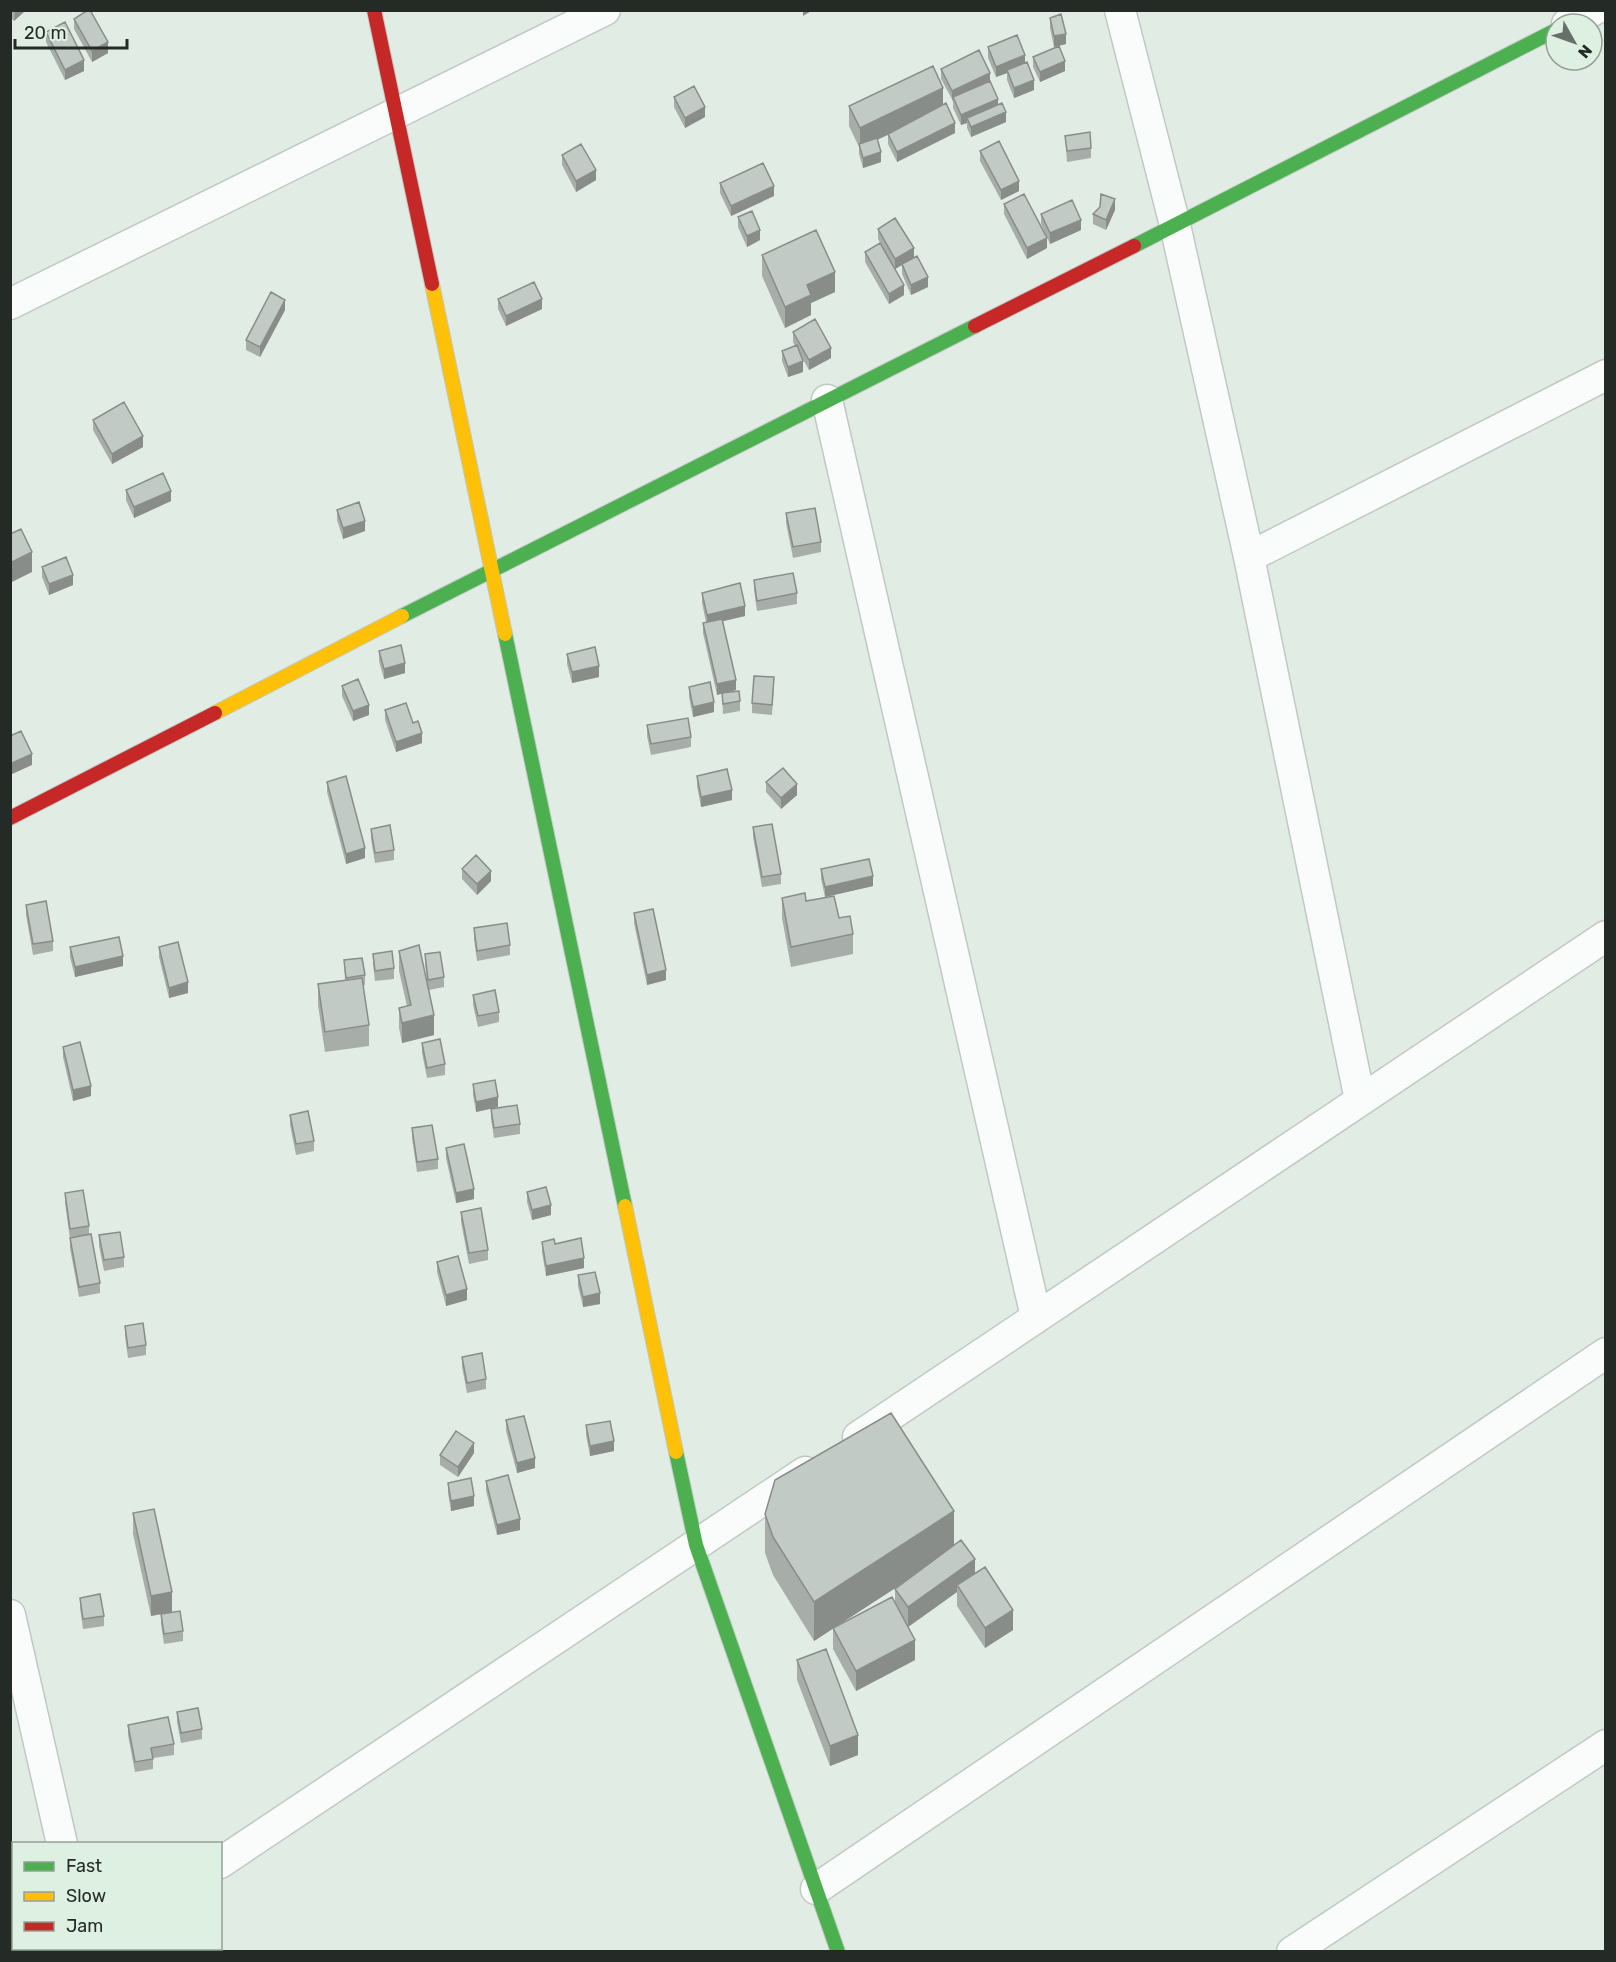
<svg xmlns="http://www.w3.org/2000/svg" width="1616" height="1962" font-family="Rubik,sans-serif">
	<rect width="100%" height="100%" fill="#e1ece4"/>
	<g fill="none" stroke-linecap="round" stroke-linejoin="round">
		<g stroke="#c0c9c3" stroke-width="33">
			<path id="street" d="M1120 10 1175 225 1249 557 1360 1100
				M1567 24 1594 10
				M10 304 605 10
				M827 400 1036 1317
				M1249 557 1606 375
				M858 1437 1606 936
				M10 1615 62 1844
				M220 1863 805 1472
				M816 1889 1606 1353
				M87 1952 92 1948
				M1292 1952 1606 1745"/>
		</g>
		<g stroke="#c0c9c3" stroke-width="16">
			<path id="fast" d="M1134 246 1556 30
				M402 616 975 326
				M505 634 625 1206
				M676 1452 696 1545 838 1952"/>
		</g>
		<g stroke="#c0c9c3" stroke-width="16">
			<path id="slow" d="M432 284 505 634
				M215 713 402 616
				M625 1206 676 1452"/>
		</g>
		<g stroke="#c0c9c3" stroke-width="16">
			<path id="jam" d="M374 10 432 284
				M975 326 1134 246
				M10 818 215 713"/>
		</g>
		<use href="#street" stroke="#fafcfb" stroke-width="30"/>
		<use href="#fast" stroke="#4caf50" stroke-width="14"/>
		<use href="#slow" stroke="#ffc107" stroke-width="14"/>
		<use href="#jam" stroke="#c62828" stroke-width="14"/>
	</g>
	<path fill="#a7aea9" d="M10 10H26L14 21 10 17Z
		M1050 18 1066 44 1054 47 1050 28Z
		M74 19 108 53 92 62 74 29Z
		M46 32 84 71 65 80 46 42Z
		M988 47 1025 63 1034 90 1014 98 1007 80V73L996 77 988 58Z
		M1033 57 1065 71 1040 82 1033 67Z
		M941 69 990 81 998 105 1006 122 971 137 967 128V123L961 125 953 108V101L941 79Z
		M674 97 705 117 685 128 674 107Z
		M943 104 955 133 897 162 888 144V135L877 140 881 162 863 168 859 154V147L849 126V106Z
		M1065 136 1091 148V158L1067 162Z
		M980 151 1019 191 1001 200 980 161Z
		M562 155 596 180 576 192 562 165Z
		M720 183 774 196 731 216 720 193Z
		M1004 204 1047 248 1027 259 1004 214Z
		M1115 210 1106 230 1093 224V214Z
		M1041 214 1081 230 1050 244 1041 224Z
		M738 217 760 240 747 247 738 227Z
		M878 229 914 258 928 287 911 295 902 274V265L895 269 904 295 889 304 865 262V252L880 243 878 239Z
		M762 255 835 292 811 303V315L785 328 762 276Z
		M498 299 542 309 506 326 498 309Z
		M285 310 260 357 246 350V340Z
		M793 332 831 358 809 370 801 356 803 372 788 377 782 361V351L795 346 793 342Z
		M93 420 143 447 112 464 93 430Z
		M126 490 171 501 134 518 126 500Z
		M337 510 365 531 343 539 337 520Z
		M786 513 821 542V552L793 558 786 523Z
		M42 567 73 585 49 595 42 577Z
		M754 580 797 593V604L757 611 754 590Z
		M702 593 745 616 723 621 736 690 723 693 740 701V711L723 714 722 693 717 695 703 633V623L706 622 702 603Z
		M379 651 405 673 384 679 379 661Z
		M567 654 599 677 572 683 567 664Z
		M342 686 369 715 353 721 342 696Z
		M689 687 714 712 693 717 689 697Z
		M774 687 772 715 752 713V703Z
		M385 710 422 743 396 752 385 720Z
		M647 725 691 737V747L651 755 647 736Z
		M697 776 732 800 701 807 697 786Z
		M327 782 365 858 346 864 327 792Z
		M766 782 797 795 781 809 766 792Z
		M753 827 781 874V884L762 887 753 837Z
		M371 829 394 850V860L375 863 371 839Z
		M462 869 491 881 477 895 462 879Z
		M821 869 873 886 825 897 821 879Z
		M782 898 806 901 853 934V954L791 967 782 918Z
		M26 905 53 941V951L33 955 26 915Z
		M634 913 666 980 647 985 634 923Z
		M474 928 510 945V955L477 961 474 939Z
		M70 947 123 966 75 977 70 957Z
		M159 947 188 993 169 998 159 957Z
		M399 951 428 985 425 964V954L444 977V987L429 990 434 1035 402 1043 399 1028V1008L407 1006 399 971Z
		M373 954 394 968V979L375 981 373 964Z
		M344 960 365 975V985L363 986 369 1025V1046L325 1052 318 1005V984L345 981Z
		M473 995 499 1012V1022L478 1027 473 1005Z
		M422 1043 445 1064V1075L427 1078 422 1053Z
		M63 1047 91 1096 73 1101 63 1057Z
		M473 1084 498 1107 476 1112 473 1095Z
		M491 1109 520 1124V1134L494 1138 491 1119Z
		M290 1115 314 1141V1151L296 1155 290 1125Z
		M412 1128 438 1159V1169L417 1172 412 1138Z
		M446 1148 474 1199 456 1203 446 1158Z
		M527 1192 551 1215 532 1220 527 1202Z
		M65 1193 89 1226V1235L100 1283V1293L79 1297 70 1248V1239L65 1203Z
		M461 1212 488 1250V1260L469 1264 461 1222Z
		M99 1235 124 1257V1267L104 1271 99 1246Z
		M542 1242 555 1244 584 1268 546 1276 542 1252Z
		M437 1262 467 1300 446 1306 437 1272Z
		M578 1275 600 1304 583 1307 578 1286Z
		M125 1326 146 1345V1355L128 1358 125 1336Z
		M462 1357 486 1379V1389L467 1393 462 1367Z
		M506 1420 535 1468 517 1473 506 1431Z
		M586 1425 614 1451 590 1456 586 1435Z
		M474 1453 458 1477 440 1465V1455Z
		M486 1481 520 1530 497 1535 486 1491Z
		M448 1483 474 1506 451 1511 448 1493Z
		M133 1513 172 1612 183 1631V1641L164 1644 161 1624V1614L151 1616 133 1534Z
		M765 1514 954 1546 975 1574 1013 1630 985 1648 957 1606V1592L908 1627 915 1660 856 1691 833 1649V1628L895 1603V1589L908 1579 814 1641 773 1575 765 1553Z
		M80 1598 104 1616V1626L83 1629 80 1608Z
		M797 1660 858 1755 830 1766 797 1680Z
		M177 1712 202 1729V1739L181 1743 177 1722Z
		M128 1725 174 1744V1755L153 1758V1769L135 1772 128 1735Z"/>
	<path fill="#888d8a" d="M15 10H26L14 21Z
		M803 10H813L803 16Z
		M1066 34V44L1054 47V36Z
		M108 42V53L92 62V51Z
		M1025 55V65L1007 70V73L996 77V67Z
		M84 60V71L65 80V70Z
		M1065 61V71L1040 82V72Z
		M990 73V83L953 97 952 102V91Z
		M1034 80V90L1014 98V88Z
		M943 88V108L860 148V128Z
		M998 99V109L967 118V123L961 125V115Z
		M705 107V117L685 128V118Z
		M1006 112V122L971 137V127Z
		M955 123V133L897 162V152Z
		M881 152V162L863 168V158Z
		M596 170V180L576 192V181Z
		M1019 181V191L1001 200V190Z
		M774 186V196L731 216V206Z
		M1115 199V210L1106 230V220Z
		M1081 220V230L1050 244V233Z
		M760 230V240L747 247V236Z
		M1047 238V248L1027 259V248Z
		M914 248V258L895 269V259Z
		M835 272V292L811 303V315L785 328V307L807 285Z
		M928 277V287L911 295V285Z
		M904 285V295L889 304V294Z
		M542 299V309L506 326V316Z
		M285 300V310L260 357V347Z
		M831 348V358L809 370V360Z
		M803 361V372L788 377V367Z
		M143 436V447L112 464V454Z
		M171 491V501L134 518V507Z
		M365 521V531L343 539V528Z
		M32 552V572L10 583V563Z
		M73 575V585L49 595V584Z
		M745 606V616L707 625V615Z
		M405 663V673L384 679V669Z
		M599 666V677L572 683V672Z
		M736 680V690L717 695V684Z
		M714 702V712L693 717V707Z
		M369 705V715L353 721V711Z
		M422 733V743L396 752V742Z
		M32 754V765L10 775V764Z
		M797 784V795L781 809V798Z
		M732 790V800L701 807V797Z
		M365 848V858L346 864V854Z
		M491 871V881L477 895V884Z
		M873 876V886L825 897V887Z
		M123 956V966L75 977V967Z
		M666 970V980L647 985V975Z
		M188 982V993L169 998V988Z
		M434 1015V1035L402 1043V1023Z
		M91 1086V1096L73 1101V1090Z
		M498 1097V1107L476 1112V1102Z
		M474 1189V1199L456 1203V1193Z
		M551 1205V1215L532 1220V1210Z
		M584 1258V1268L546 1276V1266Z
		M467 1289V1300L446 1306V1295Z
		M600 1293V1304L583 1307V1297Z
		M614 1441V1451L590 1456V1446Z
		M474 1443V1453L458 1477V1467Z
		M535 1458V1468L517 1473V1463Z
		M474 1496V1506L451 1511V1501Z
		M954 1511V1550L814 1641V1602Z
		M520 1519V1530L497 1535V1525Z
		M975 1559V1579L957 1585V1592L908 1627V1607Z
		M172 1592V1612L151 1616V1596Z
		M1013 1610V1630L985 1648V1628Z
		M915 1640V1660L856 1691V1671Z
		M858 1735V1755L830 1766V1746Z"/>
	<path fill="#c2cac5" stroke="#888d8a" stroke-width="1.5" d="M88 10H90L108 42 92 51 74 19Z
		M1061 14 1066 34 1054 36 1050 18Z
		M65 22 84 60 65 70 46 32Z
		M1017 35 1025 55 996 67 988 47Z
		M1059 46 1065 61 1040 72 1033 57Z
		M979 50 990 73 952 91 941 69Z
		M1027 62 1034 80 1014 88 1007 70Z
		M933 66 943 88 860 128 849 106Z
		M990 81 998 99 961 115 953 97Z
		M694 86 705 107 685 118 674 97Z
		M946 103 955 123 897 152 888 134Z
		M1002 103 1006 112 971 127 967 118Z
		M1090 132 1091 148 1067 151 1065 136Z
		M877 138 881 152 863 158 859 144Z
		M999 141 1019 181 1001 190 980 151Z
		M581 144 596 170 576 181 562 155Z
		M763 163 774 186 731 206 720 183Z
		M1024 194 1047 238 1027 248 1004 204Z
		M1101 194 1115 199 1106 220 1093 214 1100 207Z
		M1072 200 1081 220 1050 233 1041 214Z
		M752 211 760 230 747 236 738 217Z
		M895 218 914 248 895 259 878 229Z
		M816 230 835 272 807 285 811 295 785 307 762 255Z
		M880 243 904 285 889 294 865 252Z
		M917 256 928 277 911 285 902 264Z
		M534 282 542 299 506 316 498 299Z
		M271 292 285 300 260 347 246 340Z
		M815 319 831 348 809 360 793 332Z
		M797 345 803 361 788 367 782 351Z
		M124 402 143 436 112 454 93 420Z
		M163 473 171 491 134 507 126 490Z
		M359 502 365 521 343 528 337 510Z
		M815 508 821 542 793 547 786 513Z
		M21 529 32 552 10 563V534Z
		M66 557 73 575 49 584 42 567Z
		M793 573 797 593 757 601 754 580Z
		M740 583 745 606 707 615 702 593Z
		M722 619 736 680 717 684 703 623Z
		M401 645 405 663 384 669 379 651Z
		M595 647 599 666 572 672 567 654Z
		M754 676 774 677 772 705 752 703Z
		M358 679 369 705 353 711 342 686Z
		M710 682 714 702 693 707 689 687Z
		M739 691 740 701 723 704 722 693Z
		M406 703 413 723 418 721 422 733 396 742 385 710Z
		M688 718 691 737 651 744 647 725Z
		M21 731 32 754 10 764V736Z
		M783 768 797 784 781 798 766 782Z
		M727 769 732 790 701 797 697 776Z
		M346 776 365 848 346 854 327 782Z
		M772 824 781 874 762 877 753 827Z
		M390 825 394 850 375 853 371 829Z
		M476 855 491 871 477 884 462 869Z
		M869 859 873 876 825 887 821 869Z
		M805 893 806 901 834 896 839 918 850 916 853 934 791 947 782 898Z
		M46 901 53 941 33 944 26 905Z
		M653 909 666 970 647 975 634 913Z
		M507 923 510 945 477 951 474 928Z
		M119 937 123 956 75 967 70 947Z
		M178 942 188 982 169 988 159 947Z
		M419 945 434 1015 402 1023 399 1008 411 1005 399 951Z
		M392 951 394 968 375 971 373 954Z
		M440 952 444 977 428 980 425 954Z
		M362 958 365 975 346 978 344 960Z
		M362 978 369 1025 325 1032 318 984Z
		M495 990 499 1012 478 1016 473 995Z
		M440 1039 445 1064 427 1068 422 1043Z
		M80 1042 91 1086 73 1090 63 1047Z
		M495 1080 498 1097 476 1102 473 1084Z
		M517 1105 520 1124 494 1128 491 1109Z
		M308 1111 314 1141 296 1144 290 1115Z
		M432 1125 438 1159 417 1162 412 1128Z
		M464 1144 474 1189 456 1193 446 1148Z
		M546 1187 551 1205 532 1210 527 1192Z
		M83 1190 89 1226 70 1229 65 1193Z
		M481 1208 488 1250 469 1253 461 1212Z
		M120 1232 124 1257 104 1260 99 1235Z
		M91 1234 100 1283 79 1287 70 1238Z
		M581 1238 584 1258 546 1266 542 1242 554 1239 555 1244Z
		M458 1256 467 1289 446 1295 437 1262Z
		M595 1272 600 1293 583 1297 578 1275Z
		M143 1323 146 1345 128 1348 125 1326Z
		M482 1353 486 1379 467 1383 462 1357Z
		M891 1413 954 1511 814 1602 773 1537 765 1514 775 1480Z
		M524 1416 535 1458 517 1463 506 1420Z
		M610 1421 614 1441 590 1446 586 1425Z
		M456 1431 474 1443 458 1467 440 1455Z
		M508 1475 520 1519 497 1525 486 1481Z
		M471 1478 474 1496 451 1501 448 1483Z
		M154 1509 172 1592 151 1596 133 1513Z
		M961 1540 975 1559 908 1607 895 1589Z
		M985 1567 1013 1610 985 1628 957 1585Z
		M100 1594 104 1616 83 1619 80 1598Z
		M892 1597 915 1640 856 1671 833 1628Z
		M180 1611 183 1631 164 1634 161 1614Z
		M826 1649 858 1735 830 1746 797 1660Z
		M198 1708 202 1729 181 1733 177 1712Z
		M168 1717 174 1744 151 1748 153 1759 135 1762 128 1725Z"/>
	<rect width="1616" height="1962" fill="none" stroke="#242b26" stroke-width="24"/>
	<rect x="12" y="1842" width="210" height="108" fill="#ddf0e2" stroke="#93a197" stroke-width="1.5"/>
	<rect x="24" y="1862" width="30" height="9" fill="#4caf50" stroke="#93a197" stroke-width="1.5"/>
	<text x="66" y="1872" font-size="18" fill="#242b26">Fast</text>
	<rect x="24" y="1892" width="30" height="9" fill="#ffc107" stroke="#93a197" stroke-width="1.5"/>
	<text x="66" y="1902" font-size="18" fill="#242b26">Slow</text>
	<rect x="24" y="1922" width="30" height="9" fill="#c62828" stroke="#93a197" stroke-width="1.5"/>
	<text x="66" y="1932" font-size="18" fill="#242b26">Jam</text>
	<g transform="translate(1574 42) rotate(130)"><circle r="28" fill="#ddf0e2" stroke="#93a197" stroke-width="1.5"/>
	<path d="M0-4.5L10 22L0 15L-10 22Z" fill="#666f68"/>
	<text y="-9" font-size="16" font-weight="bold" text-anchor="middle" fill="#242b26">N</text>
	</g>
	<path d="M15 39v9h112v-9" fill="none" stroke="#242b26" stroke-width="3"/>
	<text x="24" y="39" font-size="18" fill="#242b26" stroke="#ddf0e2" stroke-width="4.5" paint-order="stroke">20 m</text>
</svg>
